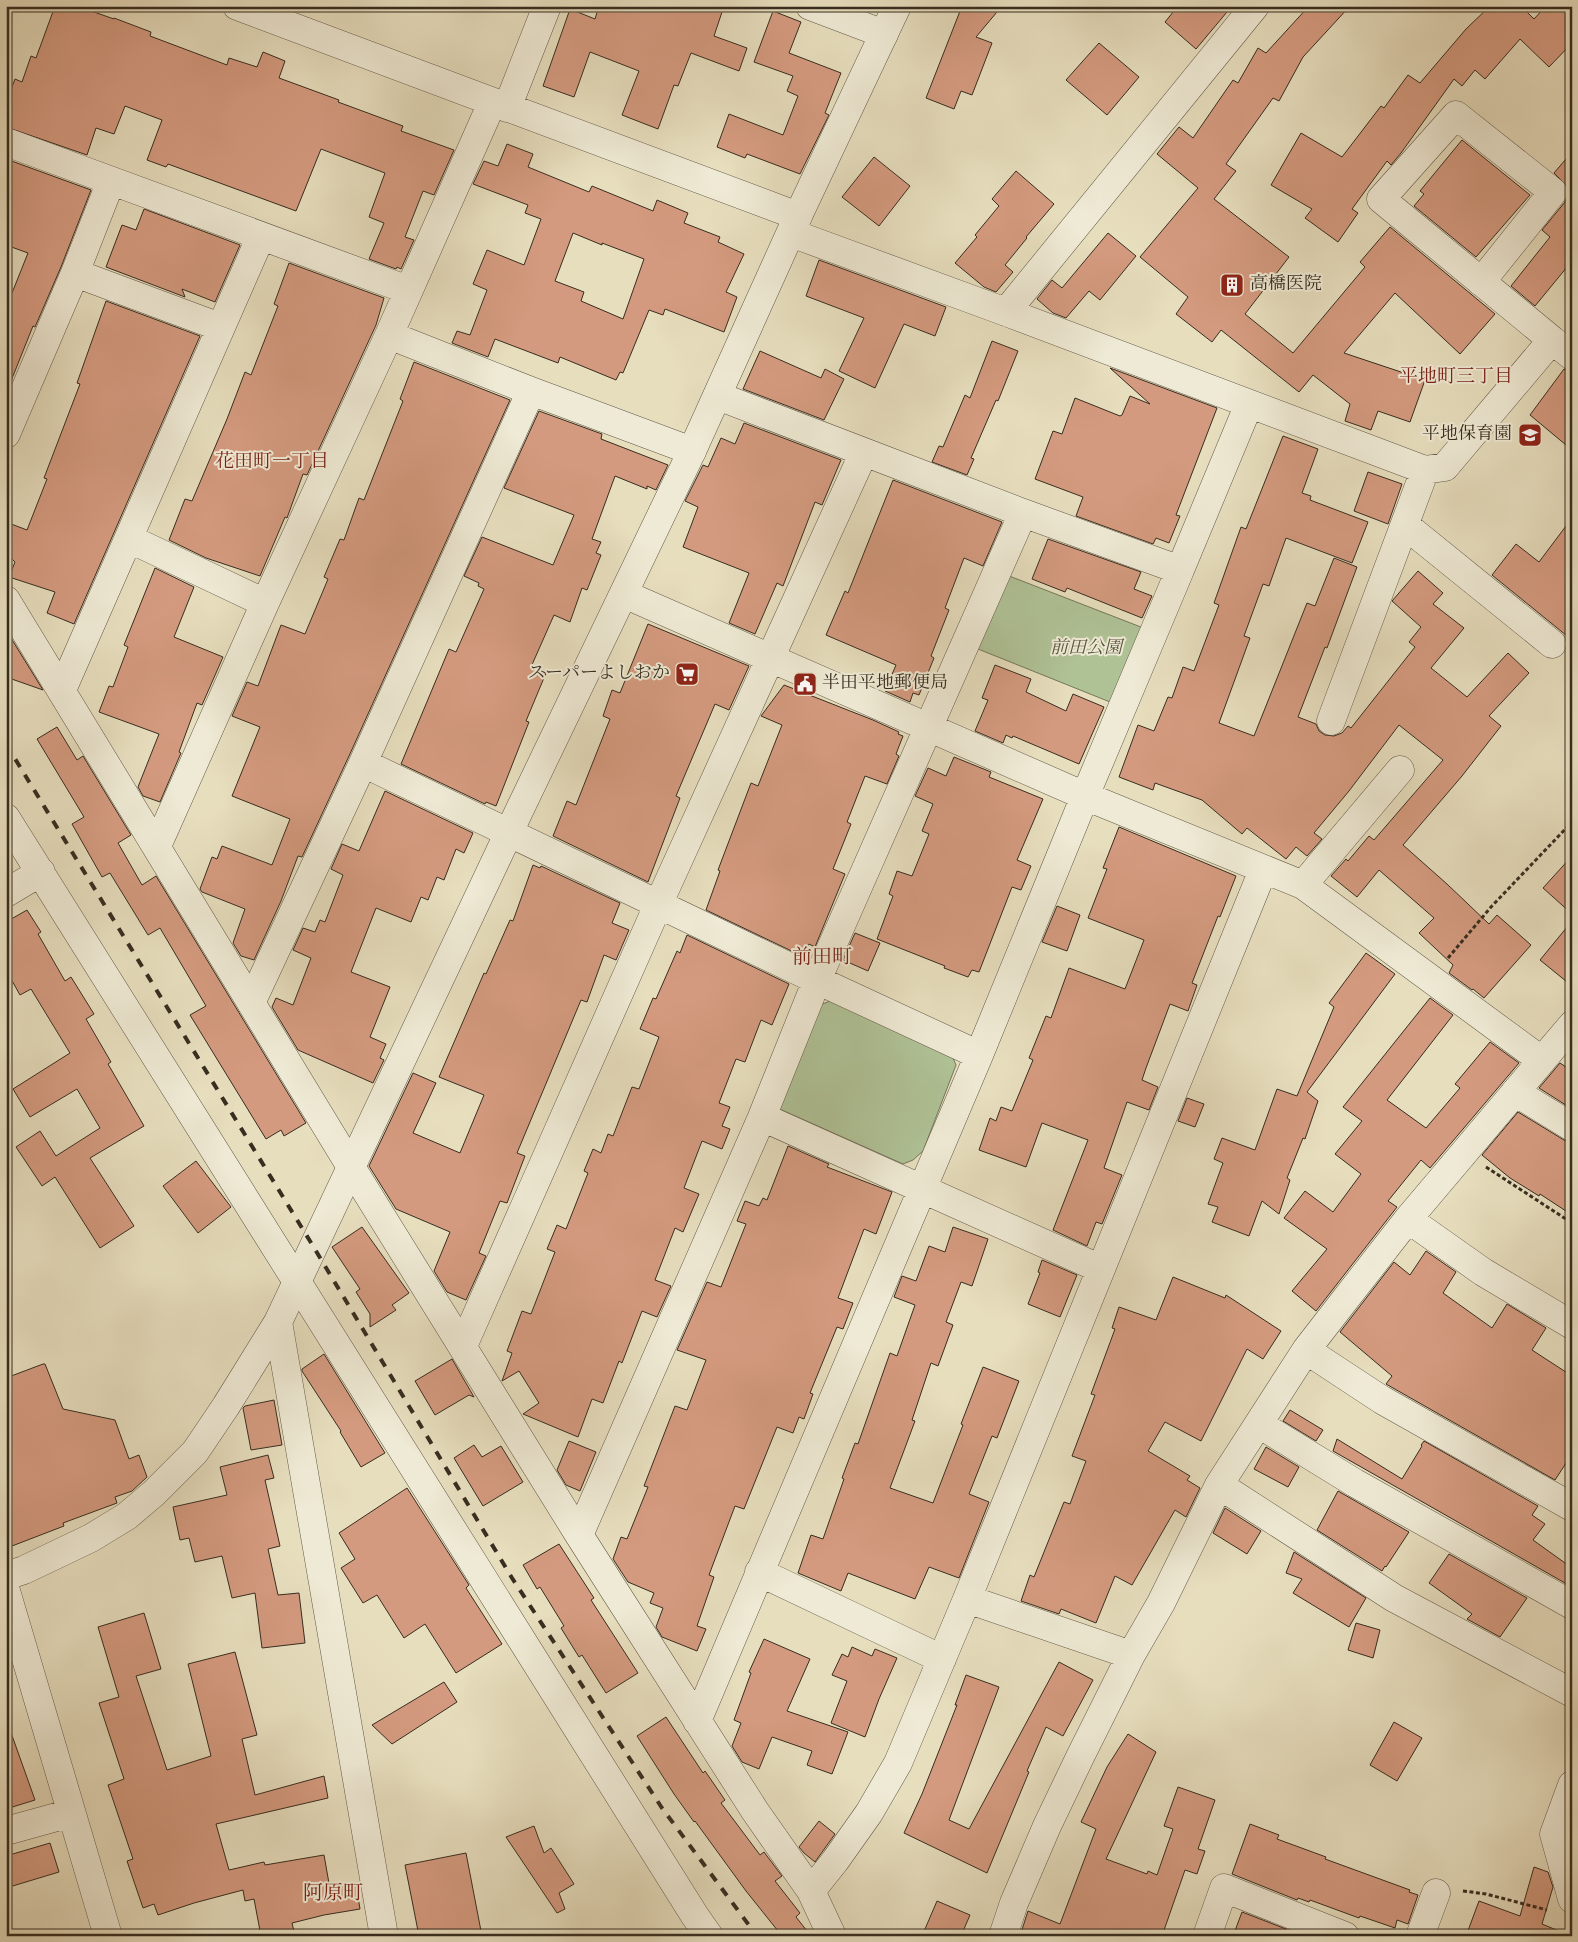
<svg xmlns="http://www.w3.org/2000/svg" width="1578" height="1942" font-family="'Sorts Mill Goudy','Noto Serif JP',serif">
	<rect width="100%" height="100%" fill="#e7debe"/>
	<filter id="stains"><feTurbulence type="fractalNoise" baseFrequency=".004" numOctaves="4"/><feColorMatrix values="0 0 0 0 .2 0 0 0 0 .09 0 0 0 0 .02 0 0 0 .5 -.17"/></filter>
	<radialGradient id="worn" r=".72"><stop offset=".6" stop-color="#630" stop-opacity="0"/><stop offset="1" stop-color="#630" stop-opacity=".3"/></radialGradient>
	<path fill="#afc296" stroke="#73785b" d="M1004 574 1146 629 1115 704 973 647Z
		M833 1000 952 1056 956 1065 923 1151 913 1160 903 1164 775 1107 820 1005Z"/>
	<path fill="#d49a7f" stroke="#372d20" fill-rule="evenodd" d="M55 6H77L114 19V18L151 32 150 36 227 65 229 58 257 67 263 52 285 61 279 78 339 100 338 102 403 126 401 131 454 150 434 195 423 191 405 237 414 240 401 269 397 267 396 269 369 259 384 223 369 217 385 173 321 149 296 211 168 164 166 167 147 160 162 120 125 106 114 134 96 128 87 155 6 127V102L15 79 22 82 31 56 36 58Z
		M599 6H724L714 36 747 48 739 71 691 53 678 86 674 85 658 129 622 115 639 71 590 52 574 97 543 86 570 9 595 19Z
		M962 6H1002L976 37 992 43 972 95 961 91 954 109 926 98Z
		M1178 6H1232L1196 49 1165 22Z
		M1309 6H1350L1303 57 1279 101 1273 98 1226 164 1236 171 1214 199 1289 257 1245 314 1293 353 1365 267 1360 262 1390 227 1495 314 1460 354 1395 293 1344 353 1425 380 1410 422 1378 411 1371 430 1345 421 1350 404 1313 375 1299 392 1221 330 1212 342 1176 314 1188 297 1140 257 1198 188 1157 154 1179 127 1193 138 1233 80 1238 83 1258 48 1266 53Z
		M1490 6H1521L1534 19 1546 6H1572V43L1549 67 1520 39 1485 79 1475 70 1462 86 1454 79 1401 153 1391 165 1387 161 1352 209 1358 213 1338 242 1305 218 1312 209 1271 185 1301 133 1342 157 1381 106 1384 108 1408 75 1420 83 1466 29Z
		M773 11 801 22 789 53 841 73 825 113 829 115 800 174 747 154 745 158 717 147 729 114 783 135 798 96 787 91 793 76 754 62Z
		M1099 43 1139 77 1107 115 1066 80Z
		M1462 140 1530 195 1476 257 1414 206 1424 194 1420 191Z
		M507 144 533 154 528 167 589 192 592 186 653 211 657 200 688 213 684 223 720 237 718 242 744 254 726 292 737 297 724 332 665 309 663 315 649 310 623 373 620 372 616 380 560 357 558 363 495 339 488 357 452 343 457 331 470 335 487 290 473 284 487 250 524 265 541 219 525 213 528 205 473 184 484 161 498 166ZM573 233 602 245V243L644 259 623 319 581 301 584 292 555 281Z
		M1572 152V261L1535 306 1511 286 1550 237 1542 230 1565 202 1568 194 1567 186 1554 173Z
		M874 157 910 186 879 226 842 197Z
		M6 159 91 190 61 267 35 327 33 326 7 391 6 308 28 253 6 245Z
		M1016 171 1054 204 1026 237 1027 238 1005 265 1013 272 996 292 984 287 955 263 977 237 975 235 999 206 992 199Z
		M144 209 240 245 215 302 182 289 185 297 106 267 122 225 136 230Z
		M1108 233 1136 256 1100 300 1089 291 1066 318 1053 313 1037 299 1052 280 1062 288Z
		M819 260 946 307 935 336 904 324 875 388 839 371 864 318 806 296Z
		M289 263 384 298 376 325 307 475 303 474 287 518 285 517 260 576 206 558 169 540 185 499 192 501 227 419 245 372 251 375 278 306 274 304Z
		M106 301 200 336 74 624 47 613 55 592 9 577 15 562 6 553V522L27 530 47 479 44 478 80 384 77 383Z
		M992 341 1018 351 998 401 996 400 971 458 974 459 967 475 932 462 939 446 943 447 965 395 970 398Z
		M760 351 821 378 825 369 844 379 824 420 743 389Z
		M414 362 510 400 349 756 302 857 298 856 281 901 254 960 241 956 233 943 245 909 202 892 200 889 212 857 217 859 222 846 272 865 290 819 232 796 260 727 232 716 247 682 258 686 281 625 305 634 328 579 324 577 340 539 344 540 359 498 364 500 403 401 400 399Z
		M1110 368 1217 408 1176 515 1180 516 1169 543 1156 538 1153 544 1076 516 1083 497 1035 479 1053 431 1062 434 1075 398 1120 416 1122 415 1130 396 1150 404Z
		M1564 369 1572 371V450L1530 415Z
		M539 411 602 434 601 439 668 465 656 490 647 486V489L615 476 592 539 601 542 596 553 601 555 587 590 582 588 570 622 554 615 531 667 546 673 526 721 529 722 496 806 486 802 485 804 401 764 449 649 456 652 484 589 478 586 479 583 464 576 482 537 553 565 574 515 504 488Z
		M744 423 841 460 822 505 815 502 783 586 777 583 755 634 729 623 749 573 683 547 698 507 685 501 703 465 708 467 721 438 735 444Z
		M1283 436 1318 449 1302 493 1311 496 1310 500 1368 522 1352 563 1286 538 1269 586 1263 584 1244 636 1250 638 1219 723 1254 736 1307 603 1315 606 1334 558 1357 567 1327 648 1325 647 1298 717 1316 724 1319 731 1325 735 1334 736 1342 733 1348 726 1351 728 1415 647 1409 642 1421 627 1392 601 1418 571 1443 593 1433 604 1464 628 1431 668 1467 697 1508 653 1529 673 1489 716 1501 726 1462 776 1403 845 1447 884 1489 924 1497 915 1531 945 1484 998 1473 989 1472 990 1449 973 1453 965 1419 933 1434 918 1379 870 1357 897 1331 876 1346 859 1348 861 1369 836 1374 840 1443 760 1399 725 1349 791 1314 833 1322 839 1307 856 1296 847 1286 859 1247 828 1242 834 1202 800 1155 783 1153 790 1119 777 1138 725 1154 731 1168 697 1172 698 1183 667 1194 671 1219 605 1214 603 1241 527 1246 529Z
		M1368 472 1402 484 1388 524 1354 511Z
		M893 480 1002 522 983 566 964 558 945 608 949 610 931 656 934 658 919 695 913 693 910 702 885 691 896 665 826 635 845 591 848 593Z
		M1572 518V640L1492 575 1516 544 1539 562Z
		M1048 539 1141 572 1134 589 1152 596 1142 618 1067 588 1065 592 1032 579Z
		M155 568 194 587 174 637 223 657 202 705 197 703 179 752 181 753 160 802 143 796 138 787 159 734 99 712 109 686 113 687 128 647 124 645Z
		M648 624 749 666 729 710 715 704 676 796 680 798 648 882 553 836 567 801 576 805 610 719 603 716 612 690 620 693Z
		M6 630 43 690 6 677Z
		M995 665 1031 679 1026 692 1066 711 1073 694 1104 707 1079 764 1013 736 1012 738 1006 735 1003 743 975 731 988 700 982 698Z
		M784 685 873 720 899 732 898 734 903 736 896 754 899 756 887 784 865 776 847 822 851 824 833 869 845 874 815 947 809 944 804 957 706 910 720 871 718 870 751 783 758 786 782 725 761 716Z
		M57 727 77 760 83 756 131 835 118 843 142 885 156 876 306 1123 284 1136 281 1130 266 1139 190 1015 206 1006 160 928 148 935 110 873 102 877 72 824 84 817 37 739Z
		M954 757 991 772 989 777 1043 799 1017 860 1031 866 1021 890 1012 887 979 972 972 970 968 977 944 968 945 966 877 939 893 896 889 894 897 871 912 876 929 834 922 831 933 804 915 796 928 768 946 776Z
		M385 791 473 833 464 853 456 849 444 880 437 877 428 900 421 897 411 922 376 908 351 972 390 987 370 1037 386 1044 380 1058 384 1060 373 1083 298 1050 272 1007 276 998 293 1005 311 958 293 950 303 928 315 932 320 920 325 922 343 875 331 869 342 844 359 851Z
		M1119 827 1236 876 1220 917 1218 916 1192 983 1197 985 1188 1011 1170 1004 1146 1068 1142 1080 1158 1087 1149 1110 1127 1102 1104 1168 1122 1175 1102 1224 1096 1222 1087 1246 1053 1230 1088 1140 1042 1123 1026 1167 979 1150 990 1118 996 1121 1001 1107 1012 1111 1033 1060 1029 1058 1046 1016 1051 1018 1069 968 1125 989 1144 940 1088 918 1107 869 1103 868Z
		M1572 856V914L1543 888Z
		M533 865 540 868 541 866 620 903 612 923 629 930 616 960 604 955 587 1002 581 1000 517 1153 525 1156 507 1203 500 1201 479 1253 486 1256 466 1300 447 1292 434 1271 450 1232 396 1209 369 1166 413 1073 436 1083 413 1133 460 1153 484 1095 439 1077 484 973 486 974 510 920 513 921Z
		M1057 906 1080 915 1067 951 1042 942Z
		M27 910 41 932 38 934 65 981 71 977 94 1014 86 1019 111 1062 108 1064 144 1126 90 1158 134 1226 100 1248 55 1177 42 1186 16 1147 40 1131 56 1156 100 1128 77 1089 30 1117 13 1089 70 1053 31 989 20 995 6 970V922Z
		M1572 921V986L1540 960Z
		M855 933 880 943 868 971 843 960Z
		M687 935 789 984 772 1025 761 1020 745 1062 736 1059 719 1103 730 1107 722 1126 730 1129 722 1149 702 1141 684 1188 699 1194 683 1232 675 1228 655 1280 671 1286 657 1317 642 1311 622 1363 619 1361 603 1403 592 1399 578 1437 523 1414 539 1403 519 1371 502 1381 512 1353 507 1351 522 1311 531 1314 555 1252 547 1249 557 1225 566 1229 588 1173 584 1171 593 1149 601 1153 608 1134 613 1136 632 1087 639 1089 659 1037 640 1029 653 998 656 999 677 951 680 953Z
		M1366 953 1395 974 1307 1092 1318 1101 1305 1139 1303 1138 1287 1178 1290 1180 1279 1214 1262 1201 1249 1236 1212 1222 1218 1207 1208 1204 1223 1163 1214 1159 1222 1138 1255 1150 1277 1089 1297 1096 1334 1007 1329 1003Z
		M1430 998 1453 1015 1387 1100 1426 1128 1460 1088 1455 1084 1490 1042 1519 1063 1430 1168 1421 1160 1388 1201 1397 1207 1316 1311 1292 1291 1327 1249 1284 1218 1305 1191 1333 1212 1361 1174 1335 1154 1362 1121 1343 1107Z
		M1560 1063 1572 1071V1109L1539 1088Z
		M1187 1098 1204 1104 1195 1127 1178 1121Z
		M1518 1112 1564 1140 1572 1143V1215L1540 1194 1539 1196 1510 1178 1482 1155Z
		M788 1146 829 1164 827 1167 892 1192 876 1234 864 1229 838 1298 853 1303 843 1329 837 1327 810 1393 813 1394 804 1419 799 1417 793 1433 777 1427 744 1509 735 1506 709 1575 714 1577 697 1626 706 1629 697 1651 662 1637 656 1627 663 1608 650 1603 654 1593 628 1582 613 1559 621 1537 627 1539 648 1487 644 1486 675 1406 687 1410 706 1360 677 1350 707 1282 721 1287 746 1224 737 1221 745 1201 759 1206 763 1198 767 1200Z
		M196 1161 231 1207 198 1233 163 1186Z
		M362 1227 409 1293 392 1305 396 1310 370 1327V1314L356 1292 360 1289 332 1247Z
		M953 1227 988 1239 972 1286 961 1282 946 1322 953 1325 938 1366 931 1363 912 1420 915 1421 890 1488 933 1503 963 1425 961 1424 983 1367 1019 1381 997 1438 992 1436 969 1494 989 1502 959 1578 929 1567 915 1599 848 1573 841 1591 798 1573 811 1535 823 1539 844 1479 842 1478 855 1443 858 1444 890 1353 897 1356 915 1305 894 1297 902 1276 916 1281 929 1246 945 1252Z
		M1426 1251 1456 1272 1443 1293 1492 1328 1507 1304 1546 1328 1532 1350 1572 1376V1454L1555 1480 1386 1384 1392 1376 1340 1332 1394 1262 1410 1275Z
		M1042 1260 1077 1275 1060 1317 1028 1304 1040 1273 1038 1272Z
		M1173 1277 1225 1298 1226 1295 1281 1331 1263 1359 1247 1349 1201 1441 1165 1422 1148 1451 1190 1476 1187 1480 1200 1488 1186 1517 1175 1510 1132 1585 1115 1576 1096 1623 1061 1609 1059 1614 1021 1601 1030 1575 1034 1577 1064 1502 1070 1504 1086 1461 1072 1456 1095 1395 1091 1394 1115 1329 1112 1328 1119 1307 1156 1320Z
		M324 1354 385 1453 361 1467 340 1432 341 1431 302 1371V1369Z
		M452 1359 474 1397 469 1395 435 1415 415 1381Z
		M43 1364H45L63 1409 115 1420 129 1459 139 1455 147 1477 132 1491 115 1497 117 1503 63 1523 64 1526 12 1546 6 1531V1378Z
		M274 1400 282 1445 251 1450 243 1408 245 1406Z
		M1290 1410 1323 1430 1316 1441 1283 1421Z
		M1337 1439 1402 1479 1422 1446 1421 1445 1424 1441 1538 1506 1532 1515 1545 1524 1533 1540 1572 1568V1587L1333 1451Z
		M569 1441 596 1452 580 1491 566 1485 557 1470Z
		M474 1445 482 1457 501 1446 523 1482 483 1506 454 1458Z
		M1266 1447 1299 1467 1288 1487 1254 1469Z
		M268 1455 274 1478 265 1480 280 1546 268 1549 278 1595 299 1593 305 1643 262 1648 255 1593 232 1598 222 1556 195 1562 189 1538 180 1540 173 1507 227 1495 220 1467Z
		M407 1488 469 1585 466 1588 502 1644 456 1673 425 1624 404 1638 377 1595 363 1603 341 1568 355 1559 339 1533Z
		M1338 1491 1409 1532 1386 1567 1385 1566 1382 1571 1317 1530Z
		M1225 1508 1261 1531 1247 1554 1213 1533Z
		M559 1544 594 1598 591 1600 638 1673 606 1693 582 1655 579 1657 561 1628 564 1626 540 1587 537 1589 523 1565Z
		M1294 1552 1366 1598 1349 1627 1293 1593 1302 1579 1286 1573Z
		M1449 1554 1527 1598 1500 1637 1467 1619 1472 1614 1429 1583Z
		M144 1613 161 1669 136 1676 167 1770 211 1756 188 1664 235 1652 257 1735 242 1739 255 1795 324 1776 328 1798 216 1824 229 1870 264 1862 265 1865 324 1855 330 1889 356 1885 360 1909 324 1915 292 1923 295 1936H261L254 1899 245 1901 243 1890 194 1903 158 1915 154 1904 143 1908 127 1861 133 1859 108 1785 124 1779 99 1703 119 1697 98 1627Z
		M1356 1623 1380 1630 1373 1658 1348 1650Z
		M764 1639 810 1659 787 1711 848 1732 832 1774 807 1765 812 1751 772 1737 759 1769 742 1762 732 1746 741 1723 734 1720 751 1673 749 1672Z
		M852 1647 872 1656 875 1649 897 1658 879 1699 865 1737 831 1723 847 1681 832 1675 842 1654 848 1657Z
		M1059 1662 1093 1680 1063 1736 1046 1727 1027 1771 1029 1772 987 1873 904 1833 922 1794 957 1705H955L966 1675 999 1687 949 1820 969 1829Z
		M444 1682 457 1702 392 1744 372 1725Z
		M666 1717 703 1773 705 1771 725 1800 721 1803 760 1855 764 1852 782 1876 775 1881 800 1913 796 1917 811 1936H782L746 1891 695 1821 694 1822 674 1794 637 1736Z
		M1394 1722 1422 1738 1397 1781 1370 1765Z
		M6 1727H9L35 1800 6 1809Z
		M1128 1734 1156 1752 1106 1859 1147 1874 1148 1871 1157 1875 1173 1829 1164 1826 1178 1787 1215 1800 1198 1849 1205 1851 1197 1874 1185 1870 1162 1936H1020L1028 1911 1060 1924 1096 1829 1081 1822 1107 1767Z
		M819 1821 835 1834 815 1862 804 1853 799 1847Z
		M1250 1824 1279 1835 1277 1839 1326 1857 1325 1859 1410 1890 1409 1892 1418 1895 1408 1924 1397 1920 1395 1928 1360 1916 1359 1918 1310 1900 1309 1902 1298 1898 1297 1900 1232 1874Z
		M534 1826 544 1853 551 1848 574 1884 559 1893 565 1909 557 1913 506 1837Z
		M50 1843 59 1872 6 1888V1856Z
		M466 1853 481 1931 455 1936H419L405 1865Z
		M1534 1867 1548 1872 1553 1887 1542 1924 1566 1934V1936H1466L1479 1901 1520 1916Z
		M937 1901 970 1915 961 1936H922Z
		M1242 1912 1286 1929 1283 1936H1233Z"/>
	<g fill="none" stroke-linecap="round" stroke-linejoin="round">
		<g stroke="#635948" stroke-width="29">
			<path id="minor" d="M237 6 798 216
				M810 6 884 34
				M507 108 547 6
				M6 142 408 290
				M791 233 1006 312 1425 470 1445 467 1552 340 1572 356
				M75 273 220 327
				M1481 282 1553 192 1456 115 1381 199 1552 340
				M1006 312 1255 6
				M389 335 531 391 692 451
				M718 396 1023 513
				M6 434 75 273 111 181
				M1405 525 1552 644
				M130 539 265 603
				M624 594 1085 796 1303 885 1541 1060
				M6 600 351 1167 579 1535 755 1811 811 1891 832 1936
				M62 690 261 236
				M1331 721 1425 470
				M363 763 817 980 762 1117 579 1535
				M6 818 695 1916 709 1936
				M157 846 265 603 389 335 492 103
				M1303 885 1400 770
				M6 893 41 872
				M251 1003 363 763 531 391
				M979 1055 817 980 1023 513 1180 570 1249 404
				M1515 1092 1572 1127
				M762 1117 1101 1269
				M1408 1219 1483 1272 1572 1325
				M463 1346 658 905 864 452
				M1306 1350 1382 1400 1572 1507
				M1259 1424 1355 1483 1572 1605
				M1219 1485 1394 1598 1572 1693
				M759 1572 942 1659
				M6 1591 108 1936
				M967 1599 1131 1655
				M697 1721 979 1055 1085 796 1180 570
				M1572 1785 1554 1834 1572 1899
				M6 1831 71 1813
				M811 1891 835 1861 869 1813 898 1763 967 1599 1263 870
				M1003 1936 1014 1903 1047 1826 1080 1757 1131 1655 1161 1603 1219 1485 1306 1350 1344 1301 1408 1219 1572 1025
				M1207 1936 1224 1888 1345 1936
				M1420 1936 1436 1893"/>
		</g>
		<g stroke="#635948" stroke-width="29">
			<path id="tertiary" d="M278 1322 384 1936
				M6 1576 24 1570 91 1538 127 1516 154 1493 195 1452 226 1406 278 1322 520 809 692 451 798 216 897 6"/>
		</g>
		<path stroke="#372d20" stroke-width="3" stroke-dasharray="4 2.5" stroke-linecap="butt" d="M1448 958 1491 907 1572 822
			M1486 1167 1572 1223
			M1463 1891 1486 1894 1547 1910"/>
		<use href="#minor" stroke="#efead5" stroke-width="28"/>
		<use href="#tertiary" stroke="#efead5" stroke-width="28"/>
		<path stroke="#372d20" stroke-width="4" stroke-dasharray="9 9" stroke-linecap="butt" d="M6 744 313 1246 512 1578 662 1808 757 1936"/>
	</g>
	<defs>
		<g id="building-square" transform="scale(1.25)"><rect x="-9" y="-9" width="18" height="18" rx="4" fill="#8f2418" stroke="#efead5"/><path d="M-4-6H4V6H1V3H-1V6H-4ZM-2.5-4.3h1.7v1.8h-1.7ZM.8-4.3h1.7v1.8H.8ZM-2.5-1h1.7V.8h-1.7ZM.8-1h1.7V.8H.8Z" fill="#fff"/></g>
		<g id="school-square" transform="scale(1.25)"><rect x="-9" y="-9" width="18" height="18" rx="4" fill="#8f2418" stroke="#efead5"/><path d="M0-5L7-2L0 1L-7-2ZM-4 1L0 2.5L4 1V4Q0 6-4 4Z" fill="#fff"/></g>
		<g id="supermarket-square" transform="scale(1.25)"><rect x="-9" y="-9" width="18" height="18" rx="4" fill="#8f2418" stroke="#efead5"/><path d="M-6-5.5h2.5l.6 2H6L4.5 2H-2.5L-4.4-4H-6ZM-1.5 3.2a1.3 1.3 0 1 0 .1 0ZM3 3.2a1.3 1.3 0 1 0 .1 0Z" fill="#fff"/></g>
		<g id="civic-square" transform="scale(1.25)"><rect x="-9" y="-9" width="18" height="18" rx="4" fill="#8f2418" stroke="#efead5"/><path d="M-.6-6.5H3V-4.5H.6V-3L4-1V1h2V6H-6V1h2V-1L-.6-3ZM-1.2 2.5V6h2.4V2.5Z" fill="#fff"/></g>
	</defs>
	<g fill-rule="evenodd">
		<use href="#building-square" x="1232" y="285"/>
		<use href="#school-square" x="1530" y="435"/>
		<use href="#supermarket-square" x="687" y="674"/>
		<use href="#civic-square" x="805" y="684"/>
	</g>
	<g text-anchor="middle" dominant-baseline="central" stroke-width="4" stroke-linejoin="round" paint-order="stroke">
		<g font-size="18" fill="#372d20" stroke="#efead5" text-anchor="start">
			<text x="1250" y="285">高橋医院</text>
			<text x="1512" y="435" text-anchor="end">平地保育園</text>
			<text x="670" y="674" text-anchor="end">スーパーよしおか</text>
			<text x="822" y="684">半田平地郵便局</text>
		</g>
		<g font-size="18" font-style="italic" fill="#55523e" stroke="#efead5">
			<text x="1086" y="649">前田公園</text>
		</g>
		<g font-size="19" fill="#7a1f14" stroke="#efead5">
			<text x="1456" y="377">平地町三丁目</text>
			<text x="272" y="462">花田町一丁目</text>
		</g>
		<g font-size="20" fill="#7a1f14" stroke="#efead5">
			<text x="822" y="958">前田町</text>
			<text x="333" y="1894">阿原町</text>
		</g>
	</g>
	<rect width="1578" height="1942" fill="none" stroke="#e7debe" stroke-width="25"/>
	<rect x="8" y="8" width="1563" height="1927" fill="none" stroke="#372d20" stroke-width="2.5"/>
	<rect x="12" y="12" width="1553" height="1917" fill="none" stroke="#372d20"/>
	<rect width="100%" height="100%" filter="url(#stains)"/>
	<rect width="100%" height="100%" fill="url(#worn)"/>
</svg>
